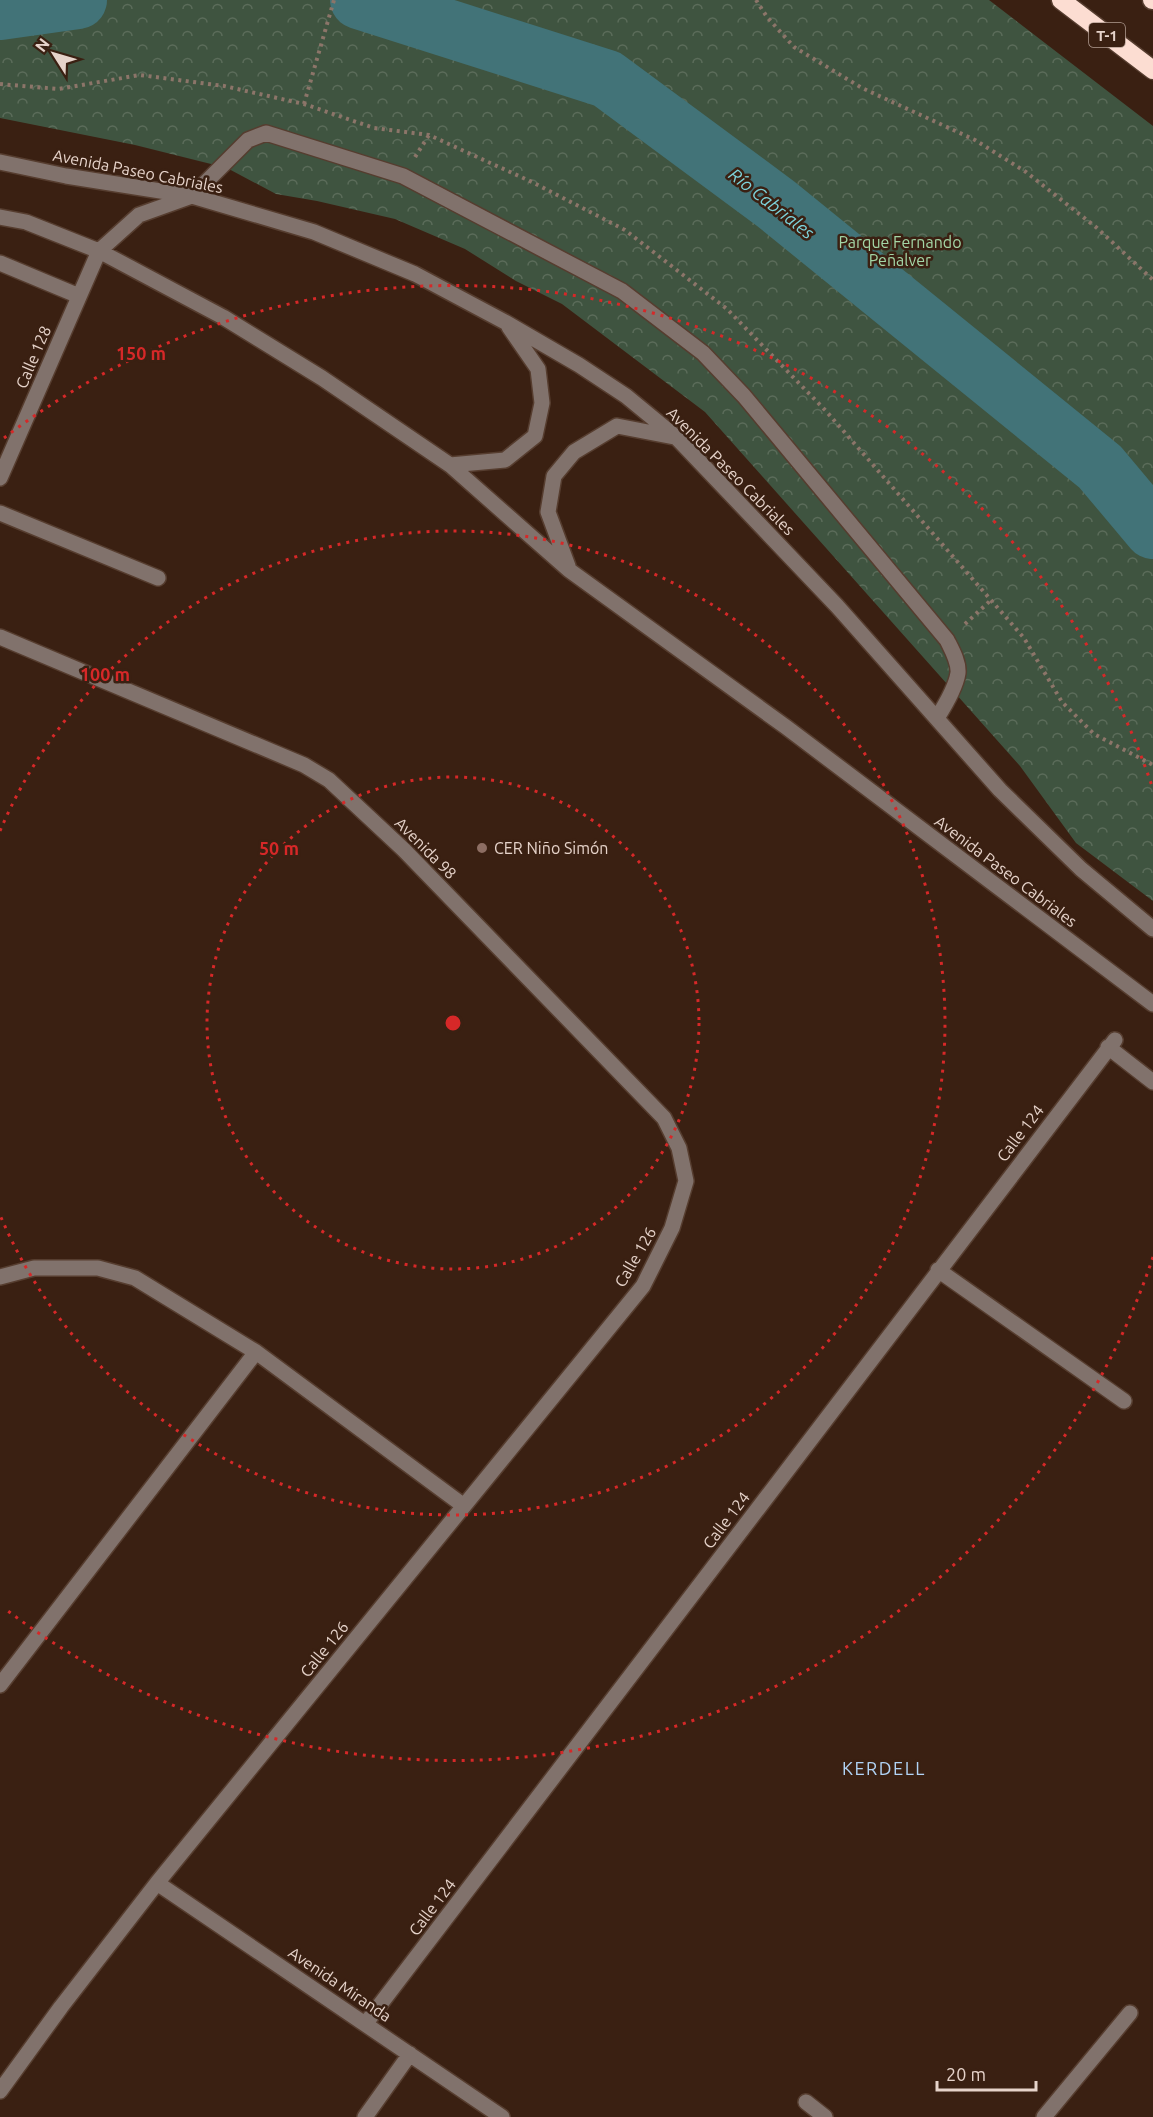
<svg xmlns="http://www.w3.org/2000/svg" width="1153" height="2117" font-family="Ubuntu,sans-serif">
	<defs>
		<pattern id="park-crowns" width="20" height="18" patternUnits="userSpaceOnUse" patternTransform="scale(1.5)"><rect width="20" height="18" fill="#3f5440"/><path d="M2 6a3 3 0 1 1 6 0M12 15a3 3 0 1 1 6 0" fill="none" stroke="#5b6c5a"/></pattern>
	</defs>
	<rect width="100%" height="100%" fill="#3a2012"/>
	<path fill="url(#park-crowns)" d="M0 0H989L1153 126V901L1076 843 1020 766 705 412 562 304 516 281 465 249 395 219 317 201 276 194 227 168 135 145 0 118Z"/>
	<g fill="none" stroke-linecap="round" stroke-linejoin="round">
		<path stroke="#427378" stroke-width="58" d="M359 0 607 79 776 204 1100 467 1153 530
			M0 11 78 0"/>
		<g stroke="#563d2f" stroke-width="18">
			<path id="minor" d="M0 162 66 176 192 196 314 232 415 274 505 322 579 365 626 396 677 438 837 606 1000 790 1081 869 1153 929
				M0 217 26 222 99 251 223 317 322 378 450 465 569 570 786 727 1153 1004
				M0 263 79 296
				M450 465 505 460 535 436 542 403 538 369 509 327
				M0 478 99 251 139 215 192 196 248 140 266 133 403 176 622 291 703 353 744 396 947 640C952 650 959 662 958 673 956 686 944 707 937 718
				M0 513 158 578
				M568 566 548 512 554 476 574 452 617 426 674 437
				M0 637 304 765 329 780 404 850 664 1118 679 1148 686 1181 672 1228 643 1286 157 1883 61 2007 0 2091
				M1108 1047 1153 1082
				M938 1270 1124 1401
				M0 1277 34 1268H98L135 1278 256 1352 464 1506
				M0 1685 256 1352
				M157 1883 502 2117
				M366 2023 1115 1040
				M806 2102 825 2117
				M365 2117 410 2054
				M1044 2117 1130 2013"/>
		</g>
		<g stroke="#563d2f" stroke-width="21">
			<path id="highway" d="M1061 0 1153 70
				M1152 0H1153"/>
		</g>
		<path stroke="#8c7569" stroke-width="4" stroke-dasharray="3 4.5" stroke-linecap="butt" d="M756 0 767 17 794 47 862 88 975 140 1026 172 1097 228 1153 280
			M0 84 58 89 140 75 224 86 304 104 374 128 429 135 532 182 625 230 727 309 826 411 1024 638 1062 702 1094 734 1153 765
			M304 104 334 0
			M415 157 429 135
			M965 624 991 600"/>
		<use href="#minor" stroke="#81726c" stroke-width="15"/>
		<use href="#highway" stroke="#fcddd2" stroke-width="18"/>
	</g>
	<g fill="none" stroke="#d62828" stroke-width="3" stroke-dasharray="3 6">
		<circle cx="453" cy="1023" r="246"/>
		<path d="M0 831A492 492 0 1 1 0 1215"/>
		<path d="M1153 1257A738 738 0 0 1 4 1608M4 438A738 738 0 0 1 1153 789"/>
	</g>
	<circle fill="#8d6e63" stroke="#3a2012" stroke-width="2" cx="482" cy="848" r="6"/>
	<g text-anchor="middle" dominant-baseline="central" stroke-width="5" stroke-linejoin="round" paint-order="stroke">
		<rect fill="#3a2012" stroke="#b29d93" stroke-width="1.5" x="1089" y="23" width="36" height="24" rx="4.5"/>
		<g font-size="15" font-weight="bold" fill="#e6d3ca">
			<text x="1107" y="35">T-1</text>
		</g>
		<g font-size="16" fill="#e6d3ca" stroke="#3a2012">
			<text transform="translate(138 171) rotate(11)">Avenida Paseo Cabriales</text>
			<text transform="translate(33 357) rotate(-67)">Calle 128</text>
			<text transform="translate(731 471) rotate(45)">Avenida Paseo Cabriales</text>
			<text transform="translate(426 848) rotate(45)">Avenida 98</text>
			<text transform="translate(1006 871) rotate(37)">Avenida Paseo Cabriales</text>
			<text transform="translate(1020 1133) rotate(-53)">Calle 124</text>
			<text transform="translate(635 1257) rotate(-60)">Calle 126</text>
			<text transform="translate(726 1520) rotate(-53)">Calle 124</text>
			<text transform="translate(324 1649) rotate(-51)">Calle 126</text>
			<text transform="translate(432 1907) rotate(-53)">Calle 124</text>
			<text transform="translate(340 1984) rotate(34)">Avenida Miranda</text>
		</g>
		<g font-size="16" fill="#a3d6a6" stroke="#3a2012">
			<text x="900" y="242">Parque Fernando<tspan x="900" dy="18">Peñalver</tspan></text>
		</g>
		<g font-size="16" fill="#e6d3ca" stroke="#3a2012" text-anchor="start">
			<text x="494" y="848">CER Niño Simón</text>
		</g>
		<g font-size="18" font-style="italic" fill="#7cd2da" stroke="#3a2012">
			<text transform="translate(772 203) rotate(38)">Río Cabriales</text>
		</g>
		<g font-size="18" letter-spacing="1.5" fill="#b1d3f5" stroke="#3a2012">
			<text x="884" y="1768">KERDELL</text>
		</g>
	</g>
	<circle cx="453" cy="1023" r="9" fill="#d62828" stroke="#3a2012" stroke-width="3"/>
	<g font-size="18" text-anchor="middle" font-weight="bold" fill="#d62828" stroke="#3a2012" stroke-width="5" stroke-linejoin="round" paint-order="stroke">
		<text x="141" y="360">150 m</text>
		<text x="105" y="681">100 m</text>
		<text x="279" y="855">50 m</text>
	</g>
	<g transform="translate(54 54) rotate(307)" stroke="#3a2012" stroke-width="4.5" paint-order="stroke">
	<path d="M0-4.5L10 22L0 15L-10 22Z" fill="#e6d3ca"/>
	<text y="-9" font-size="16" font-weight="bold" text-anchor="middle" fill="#e6d3ca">N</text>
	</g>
	<path d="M937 2081v9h99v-9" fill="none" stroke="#e6d3ca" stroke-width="3"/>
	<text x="946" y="2081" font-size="18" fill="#e6d3ca" stroke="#3a2012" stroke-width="4.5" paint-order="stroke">20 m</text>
</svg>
